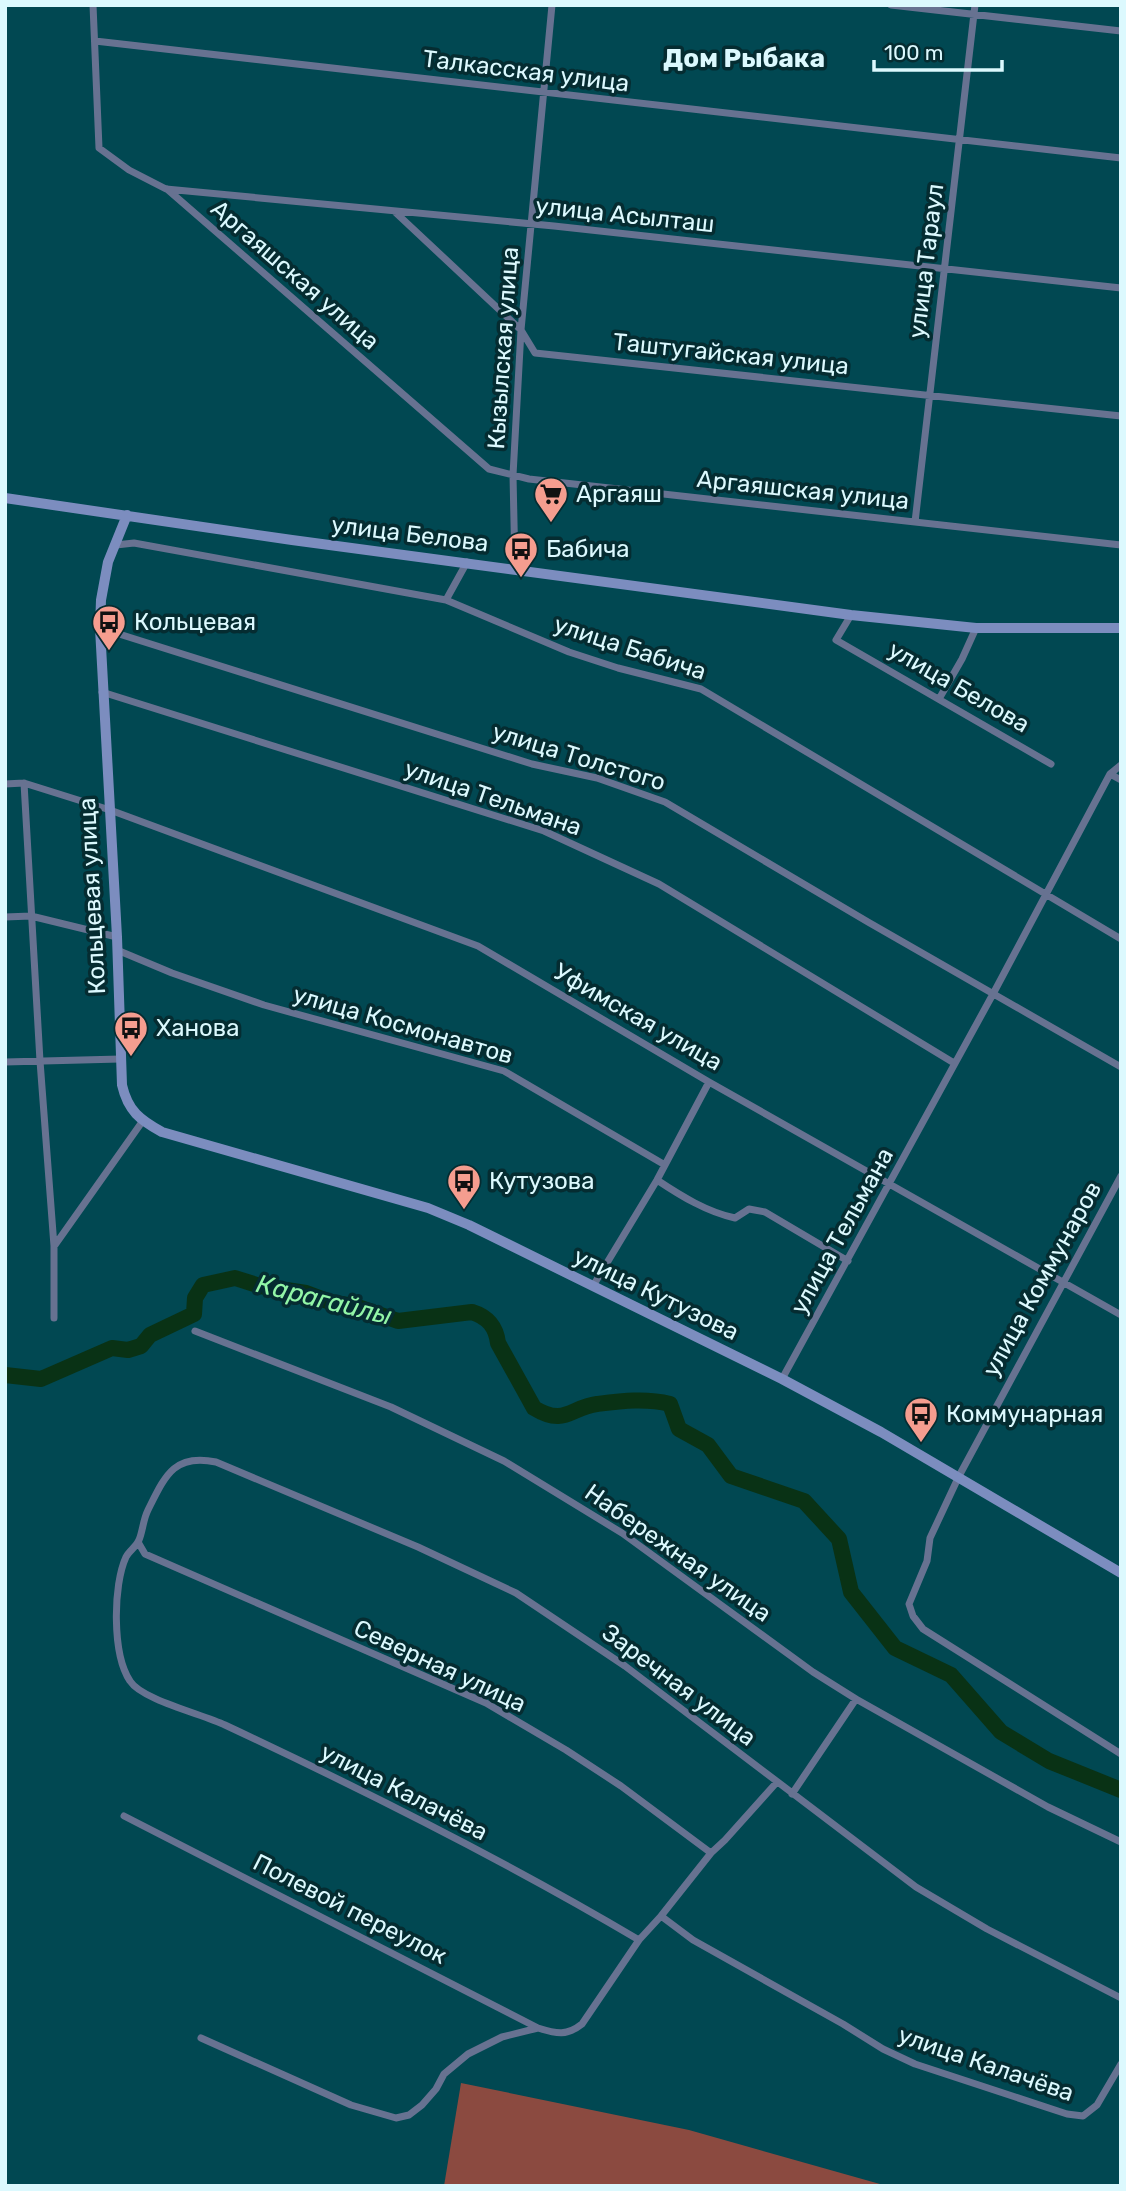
<svg xmlns="http://www.w3.org/2000/svg" width="1126" height="2191" font-family="Rubik,sans-serif">
	<rect width="100%" height="100%" fill="#014852"/>
	<path fill="#8b4a40" d="M461 2083 689 2130 887 2186H444Z"/>
	<g fill="none" stroke-linecap="round" stroke-linejoin="round">
		<path stroke="#093215" stroke-width="16" d="M5 1375 41 1379 112 1348 128 1350 141 1346 150 1335 194 1314 195 1298 203 1285 235 1278 260 1286 306 1293 330 1302 358 1307 398 1321 472 1312C488 1317 496 1327 498 1343L534 1408C565 1427 571 1407 597 1404 622 1401 646 1398 670 1404L679 1429 708 1445 731 1476 804 1501 839 1539 851 1592 895 1648 951 1675 1001 1732 1049 1761 1121 1790"/>
		<path stroke="#677291" stroke-width="7" d="M93 5 99 148 129 170 166 189 554 226 1121 288
			M891 5 1121 31
			M95 41 1121 158
			M167 189 489 469 529 479 1121 545
			M395 212 521 330 535 353 1121 416
			M915 522 975 5
			M116 545 134 543 446 600 569 652 618 668 701 689 1121 939
			M515 569 513 475 521 330 552 5
			M446 600 467 562
			M851 615 836 640 1051 764
			M100 628 532 764 597 778 665 802 868 922 1121 1067
			M102 692 544 831 659 884 954 1063
			M939 699 962 659 976 628
			M1110 774 1121 780
			M24 783 40 1061 54 1246V1318
			M5 784 24 783 110 810 478 946 709 1082 1121 1315
			M5 917 31 916 117 937
			M117 950 172 973 264 1005 504 1071 665 1165
			M5 1062 120 1059
			M1121 1176 959 1476 930 1538 927 1561 909 1604 913 1616 923 1629 1121 1754
			M657 1180C681 1196 707 1212 735 1218L749 1209 765 1212 848 1261
			M55 1245 142 1122
			M593 1286 657 1180 709 1082
			M195 1331 391 1407 504 1461 622 1533 813 1672 856 1699 1048 1807 1121 1842
			M782 1379 993 994 1110 774 1121 765
			M138 1542 145 1554 486 1703 566 1750 621 1786 711 1853
			M792 1794 856 1699
			M124 1816 538 2028C557 2034 567 2036 582 2024L639 1940 661 1916 711 1853 725 1840 777 1782
			M661 1916 693 1940 843 2024 883 2049 915 2064 1067 2114 1083 2116 1097 2105 1121 2064
			M639 1940C506 1861 366 1791 225 1725 202 1714 142 1700 130 1681 112 1654 113 1585 126 1557 129 1551 136 1547 139 1540 143 1530 143 1520 148 1510 165 1476 174 1453 216 1462L418 1547 516 1593 625 1666 916 1887 987 1929 1121 1998
			M201 2038 351 2105 396 2118 409 2115 422 2105 436 2089 444 2074 468 2054 502 2037 538 2028"/>
		<path stroke="#7c8dbf" stroke-width="10" d="M5 498 292 540 851 615 976 628H1121
			M127 515 108 562 101 600 100 628 117 937 122 1085C128 1111 140 1120 162 1132L428 1208 469 1225 782 1379 881 1432 1121 1573"/>
	</g>
	<defs>
		<g id="supermarket-pin" transform="scale(1.75)"><path d="M0 17L-7.5 6A9.5 9.5 0 1 1 7.5 6Z" fill="#f59d8f" stroke="#052c31"/><path d="M-6-5.5h2.5l.6 2H6L4.5 2H-2.5L-4.4-4H-6ZM-1.5 3.2a1.3 1.3 0 1 0 .1 0ZM3 3.2a1.3 1.3 0 1 0 .1 0Z" fill="#111"/></g>
		<g id="bus-pin" transform="scale(1.75)"><path d="M0 17L-7.5 6A9.5 9.5 0 1 1 7.5 6Z" fill="#f59d8f" stroke="#052c31"/><path d="M-5-6H5V4H4V6H2V4H-2V6H-4V4H-5ZM-3.5-4V0h7V-4ZM-3.5 1.2v1.5H-2V1.2ZM2 1.2v1.5H3.5V1.2Z" fill="#111"/></g>
	</defs>
	<g fill-rule="evenodd">
		<use href="#supermarket-pin" x="551" y="494"/>
		<use href="#bus-pin" x="521" y="549"/>
		<use href="#bus-pin" x="109" y="622"/>
		<use href="#bus-pin" x="131" y="1028"/>
		<use href="#bus-pin" x="464" y="1181"/>
		<use href="#bus-pin" x="921" y="1414"/>
	</g>
	<g text-anchor="middle" dominant-baseline="central" stroke-width="7" stroke-linejoin="round" paint-order="stroke">
		<g font-size="24" fill="#dcf9fe" stroke="#052c31">
			<text transform="translate(526 71) rotate(7)">Талкасская улица</text>
			<text transform="translate(625 215) rotate(6)">улица Асылташ</text>
			<text transform="translate(926 261) rotate(-83)">улица Тараул</text>
			<text transform="translate(295 275) rotate(41)">Аргаяшская улица</text>
			<text transform="translate(503 348) rotate(-86)">Кызылская улица</text>
			<text transform="translate(731 354) rotate(6)">Таштугайская улица</text>
			<text transform="translate(803 490) rotate(6)">Аргаяшская улица</text>
			<text transform="translate(410 534) rotate(7)">улица Белова</text>
			<text transform="translate(630 648) rotate(18)">улица Бабича</text>
			<text transform="translate(959 687) rotate(30)">улица Белова</text>
			<text transform="translate(579 757) rotate(17)">улица Толстого</text>
			<text transform="translate(493 798) rotate(19)">улица Тельмана</text>
			<text transform="translate(92 896) rotate(-93)">Кольцевая улица</text>
			<text transform="translate(638 1017) rotate(30)">Уфимская улица</text>
			<text transform="translate(403 1025) rotate(16)">улица Космонавтов</text>
			<text transform="translate(842 1231) rotate(-61)">улица Тельмана</text>
			<text transform="translate(1042 1279) rotate(-61)">улица Коммунаров</text>
			<text transform="translate(656 1294) rotate(26)">улица Кутузова</text>
			<text transform="translate(678 1553) rotate(35)">Набережная улица</text>
			<text transform="translate(440 1666) rotate(25)">Северная улица</text>
			<text transform="translate(679 1685) rotate(37)">Заречная улица</text>
			<text transform="translate(404 1792) rotate(27)">улица Калачёва</text>
			<text transform="translate(350 1909) rotate(27)">Полевой переулок</text>
			<text transform="translate(986 2064) rotate(19)">улица Калачёва</text>
		</g>
		<g font-size="24" fill="#dcf9fe" stroke="#052c31" text-anchor="start">
			<text x="576" y="494">Аргаяш</text>
			<text x="546" y="549">Бабича</text>
			<text x="134" y="622">Кольцевая</text>
			<text x="156" y="1028">Ханова</text>
			<text x="489" y="1181">Кутузова</text>
			<text x="946" y="1414">Коммунарная</text>
		</g>
		<g font-size="26" font-weight="bold" fill="#dcf9fe" stroke="#052c31">
			<text x="744" y="58">Дом Рыбака</text>
		</g>
		<g font-size="26" font-style="italic" fill="#92f6a7" stroke="#052c31">
			<text transform="translate(324 1300) rotate(14)">Карагайлы</text>
		</g>
	</g>
	<rect width="1126" height="2191" fill="none" stroke="#dcf9fe" stroke-width="14"/>
	<path d="M874 60v10h128v-10" fill="none" stroke="#dcf9fe" stroke-width="3.5"/>
	<text x="884" y="60" font-size="21" fill="#dcf9fe" stroke="#052c31" stroke-width="5" paint-order="stroke">100 m</text>
</svg>
